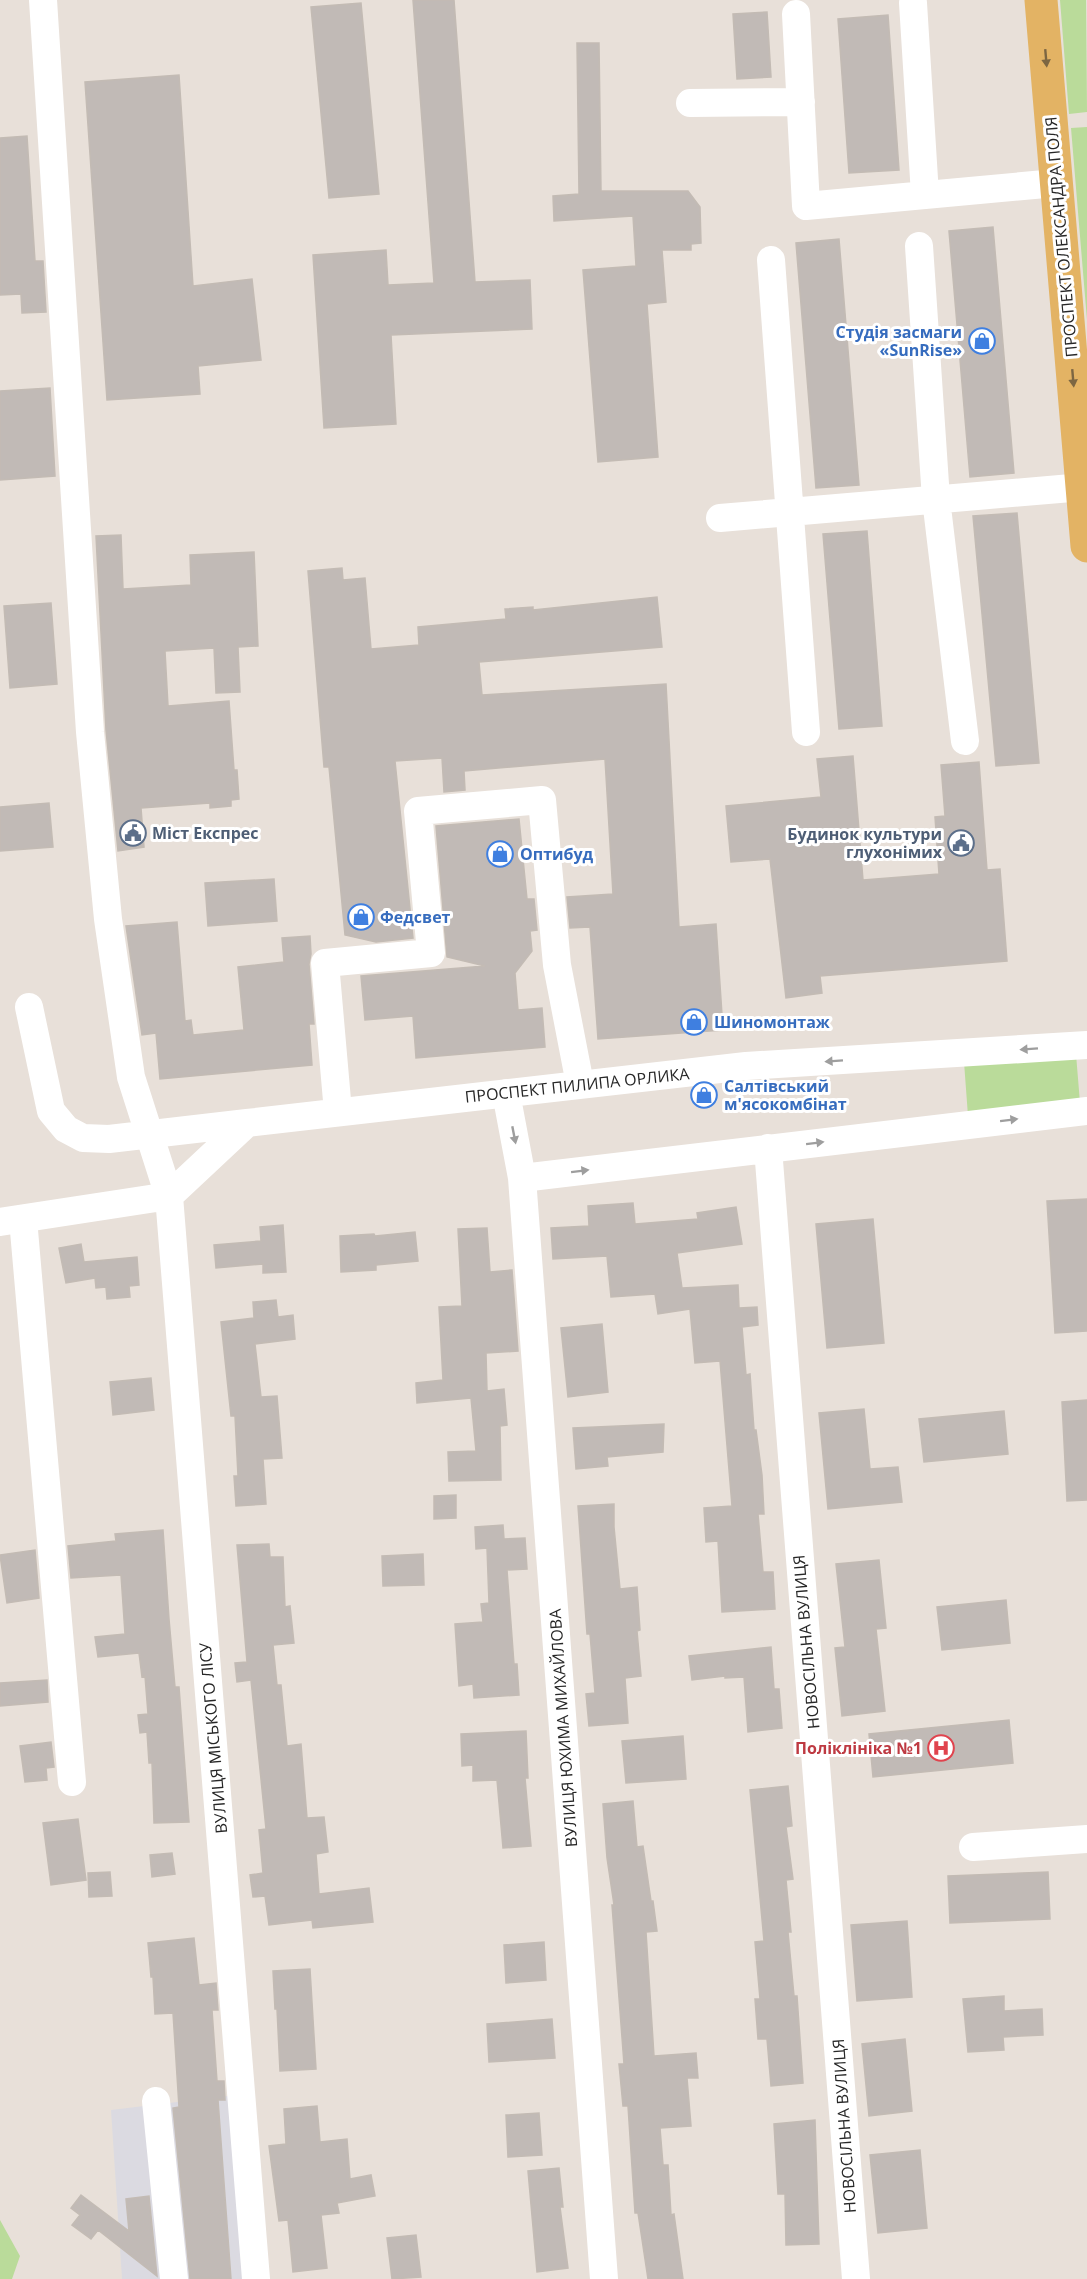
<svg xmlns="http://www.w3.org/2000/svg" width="1087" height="2279" font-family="'Open Sans',sans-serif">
	<rect width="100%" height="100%" fill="#e8e0d9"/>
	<path fill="#dbdae1" d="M235 2095 247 2279H122L111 2110Z"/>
	<path fill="#badb9a" d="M1060 0H1086L1087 112 1069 114Z
		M1087 127V320L1071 128Z
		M1076 1054 1080 1103 968 1116 964 1062Z
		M0 2220 20 2256 12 2279H0Z"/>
	<path fill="#c1bab6" stroke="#c3bbb4" stroke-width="1.5" d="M413 0H454L475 282 530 280 532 329 391 335 396 424 324 428 313 255 386 250 388 285 434 283Z
		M361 3 379 194 329 198 311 7Z
		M767 12 771 77 737 79 733 14Z
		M888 15 899 170 849 173 838 19Z
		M577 43H599L601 191H688L700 207 701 243 691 244V250H662L666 302 647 304 658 457 598 462 583 270 636 266 633 216 554 221 553 196 579 194Z
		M179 75 193 286 252 279 261 360 198 366 200 394 107 400 85 82Z
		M27 136 35 261H43L46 312 22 313 21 294 0 295V138Z
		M993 227 1014 473 970 477 949 231Z
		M839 239 859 485 816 488 796 243Z
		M50 388 55 476 0 480V391Z
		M1017 513 1039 763 996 766 973 516Z
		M867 531 882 726 839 729 823 534Z
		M121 535 123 589 191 585 190 555 254 552 258 646 238 647 240 692 216 693 214 648 165 651 168 706 229 701 234 770H237L239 799 231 800V806L210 808V803L141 808 144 847 118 851 106 730 96 536Z
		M342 568 343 580 365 578 371 649 419 645 418 627 506 619 505 609 533 607V610L657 597 662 647 479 662 482 695 666 684 679 927 716 924 723 1030 598 1039 590 927 570 928 567 897 613 894 605 759 464 771 465 790 444 792 442 758 395 761 413 938 376 942 345 935 329 767H324L308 571Z
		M51 603 57 684 10 688 4 606Z
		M853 756 863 880 939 874 935 817 945 816 941 765 979 762 987 870 1000 869 1007 961 820 976 822 993 786 998 770 859 731 862 726 806 821 797 817 759Z
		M49 803 53 847 0 851V807Z
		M519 819 527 899H534L537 930 530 931 532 951 515 973 518 1010 542 1008 545 1047 416 1058 413 1016 365 1020 361 976 485 966 447 957 436 826Z
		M274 879 277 921 208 926 205 883Z
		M177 922 185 1021 191 1020 193 1035 244 1030 238 967 284 962 282 938 310 936 311 954 309 964 314 1024H309L312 1065 160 1079 156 1033 142 1035 126 926Z
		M1087 1199V1331L1055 1333 1047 1201Z
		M633 1203 635 1224 698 1219 697 1213 736 1207 742 1244 677 1253 682 1288 738 1285 739 1308 757 1307 758 1325 742 1327 746 1375 750 1374 754 1430H756L762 1475 764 1514H758L763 1572H773L775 1609 722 1612 718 1541 706 1542 704 1508 732 1506 720 1361 695 1363 690 1309 658 1314 655 1294 611 1297 607 1256 553 1259 551 1228 589 1226 588 1206Z
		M873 1219 884 1343 827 1348 816 1224Z
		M283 1225 286 1272 263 1273V1264L216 1268 214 1245 261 1241 260 1227Z
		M487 1228 490 1272 512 1270 518 1351 486 1353 487 1391 504 1389 507 1425 500 1426 501 1480 449 1481 448 1452 476 1451 471 1398 417 1403 416 1383 443 1380 439 1307 462 1306 458 1229Z
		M415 1232 418 1261 376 1265V1270L341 1272 340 1236 374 1234 375 1236Z
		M81 1244 84 1262 137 1257 139 1285 129 1286 130 1297 107 1299 106 1287 96 1288 95 1278 66 1283 59 1248Z
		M276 1300 278 1317 293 1315 295 1339 255 1344 261 1397 277 1396 282 1458 263 1459 266 1504 236 1506 234 1476H238L235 1416H231L221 1322 254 1318 253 1302Z
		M602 1324 608 1392 568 1397 561 1328Z
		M151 1378 154 1410 113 1415 110 1382Z
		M1087 1400V1500L1067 1501 1062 1402Z
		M864 1409 870 1469 898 1467 902 1502 828 1509 819 1413Z
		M1004 1411 1008 1454 924 1462 919 1419Z
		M664 1424 663 1452 607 1457 608 1466 576 1469 573 1428Z
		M456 1495V1518L434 1519V1496Z
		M614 1504V1527L620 1589 637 1587 640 1630 637 1631 641 1676 625 1678 628 1723 589 1726 586 1694 595 1693 590 1634H587L578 1506Z
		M503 1525 504 1539 525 1538 527 1569 507 1570 514 1664H517L519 1695 474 1698 473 1684 459 1686 455 1624 483 1622 481 1604 489 1603 487 1548 476 1549 475 1527Z
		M163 1530 169 1619 175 1687H179L189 1822 154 1823 152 1763H149L147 1732 140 1733 138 1715 148 1714 145 1676 142 1677 139 1653 98 1657 95 1637 125 1634 121 1575 71 1578 68 1546 116 1541 115 1534Z
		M269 1544 270 1557H283L285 1607 290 1606 294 1643 273 1645 277 1685H281L287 1746 301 1744 307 1818 324 1817 328 1852 316 1854 319 1894 369 1888 373 1922 313 1928 312 1920 269 1925 265 1896 253 1897 250 1875 263 1873 259 1830 266 1829 251 1680 237 1682 235 1663 247 1662 237 1545Z
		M35 1550 39 1598 7 1603 0 1555Z
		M423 1554 424 1585 383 1586 382 1556Z
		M879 1560 886 1628 876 1629 885 1711 842 1716 835 1648 845 1647 836 1564Z
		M1006 1600 1010 1643 942 1650 937 1607Z
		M771 1647 774 1689H779L782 1728 748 1732 744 1677 725 1678V1676L692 1680 689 1656Z
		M47 1680 48 1702 0 1706V1683Z
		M1009 1720 1013 1763 873 1777 869 1734Z
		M526 1731 528 1778H525L531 1846 503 1848 497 1780 473 1781V1765L462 1766 461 1734Z
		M683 1736 686 1779 626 1783 622 1741Z
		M51 1742 54 1767 46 1768 47 1780 25 1782 20 1746Z
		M788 1786 792 1826 786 1827 793 1879 786 1880 791 1932H788L794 1996H797L803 2083 771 2086 767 2039H758L755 1999H760L755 1942 764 1941 750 1790Z
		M633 1801 637 1847 643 1846 651 1901H653L657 1931 646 1932 654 2056 696 2053 698 2078H687L691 2126 660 2128 663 2165H668L671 2215 674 2214 683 2279H648L638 2213H635L628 2106H623L619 2064H624L612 1905H614L607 1858 603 1804Z
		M78 1819 86 1880 51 1885 43 1823Z
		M172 1853 175 1874 152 1877 150 1855Z
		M110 1872 112 1896 89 1897 88 1873Z
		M1048 1872 1050 1919 950 1923 948 1876Z
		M907 1921 912 1997 857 2001 851 1925Z
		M194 1938 199 1985 216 1983 218 2010H212L217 2081H224L225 2100H218L231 2279H190L173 2108 179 2107 173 2013 155 2014 153 1977H151L148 1943Z
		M544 1942 546 1980 506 1983 504 1945Z
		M310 1969 316 2069 280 2071 277 2009H275L273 1971Z
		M1004 1996V2011L1042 2009 1043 2035 1003 2037 1004 2050 968 2052 963 1999Z
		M552 2019 555 2058 489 2062 487 2024Z
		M905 2039 912 2111 869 2116 862 2044Z
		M317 2106 320 2142 347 2139 350 2179 371 2175 375 2196 337 2203 339 2213 321 2215 327 2268 293 2272 288 2220 279 2221 269 2146 286 2144 284 2109Z
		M539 2113 542 2155 508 2157 506 2115Z
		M815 2120 819 2244 786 2245 785 2194H778L774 2124Z
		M920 2150 927 2228 878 2233 870 2155Z
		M559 2168 563 2207H560L568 2268 537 2272 528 2171Z
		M81 2195 129 2231 126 2199 149 2196 157 2276 98 2230 91 2239 72 2225 80 2215 71 2208Z
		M416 2235 421 2277 392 2279 387 2238Z"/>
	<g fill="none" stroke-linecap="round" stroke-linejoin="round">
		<path stroke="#fff" stroke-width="28" d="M43 0 90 732 108 919 131 1077 169 1196 256 2279
			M913 3 925 195
			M796 14 806 206 1056 183
			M690 103 801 102
			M919 246 936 499 965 741
			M771 260 806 732
			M720 518 1083 487
			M29 1007 51 1111 66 1129 83 1138 109 1139 247 1123
			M506 1093 522 1178 604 2279
			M338 1112 325 963 431 953 418 811 542 800 557 965 580 1084
			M768 1148 856 2279
			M522 1178 1087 1111
			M169 1196 247 1123 746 1066 1087 1045
			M23 1219 72 1782
			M0 1222 169 1196
			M973 1847 1087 1839
			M156 2101 174 2279"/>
		<path stroke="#e3b364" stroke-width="33" d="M1041 0 1087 546"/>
	</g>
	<defs><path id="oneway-solid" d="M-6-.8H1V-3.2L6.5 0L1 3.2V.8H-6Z" transform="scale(1.5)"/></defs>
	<g fill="#7c6642">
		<use href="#oneway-solid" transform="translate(1046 58) rotate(85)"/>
		<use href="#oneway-solid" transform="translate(1073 378) rotate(85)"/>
	</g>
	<g fill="#9e9e9e">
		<use href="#oneway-solid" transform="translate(1029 1049) rotate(176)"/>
		<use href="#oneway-solid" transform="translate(834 1061) rotate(176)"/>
		<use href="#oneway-solid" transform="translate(1009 1120) rotate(-7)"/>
		<use href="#oneway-solid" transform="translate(514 1135) rotate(79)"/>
		<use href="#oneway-solid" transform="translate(815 1143) rotate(-7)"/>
		<use href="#oneway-solid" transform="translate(580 1171) rotate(-7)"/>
	</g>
	<defs>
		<g id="shop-ring" transform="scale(1.35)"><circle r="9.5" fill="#fff" stroke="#3f7fe0" stroke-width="1.5"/><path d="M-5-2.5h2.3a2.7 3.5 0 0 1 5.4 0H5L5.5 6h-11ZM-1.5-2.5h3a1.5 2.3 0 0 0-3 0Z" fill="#3f7fe0"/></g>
		<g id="civic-ring" transform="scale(1.35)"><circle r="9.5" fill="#fff" stroke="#5c6f8a" stroke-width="1.5"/><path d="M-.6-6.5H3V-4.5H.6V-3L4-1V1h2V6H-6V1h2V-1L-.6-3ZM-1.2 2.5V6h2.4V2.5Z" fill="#5c6f8a"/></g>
		<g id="hospital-ring" transform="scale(1.35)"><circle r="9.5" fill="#fff" stroke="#e0444e" stroke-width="1.5"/><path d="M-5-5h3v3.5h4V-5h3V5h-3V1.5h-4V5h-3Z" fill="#e0444e"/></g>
	</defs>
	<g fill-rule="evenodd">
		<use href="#shop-ring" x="982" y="341"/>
		<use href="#civic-ring" x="133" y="833"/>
		<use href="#civic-ring" x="961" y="843"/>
		<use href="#shop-ring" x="500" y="854"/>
		<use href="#shop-ring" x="361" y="917"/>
		<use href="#shop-ring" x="694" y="1022"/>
		<use href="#shop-ring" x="704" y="1095"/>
		<use href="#hospital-ring" x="941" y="1748"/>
	</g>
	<g text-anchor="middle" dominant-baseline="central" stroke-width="6" stroke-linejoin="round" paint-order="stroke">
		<g font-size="16" fill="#272727" stroke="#fff">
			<text transform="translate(1061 237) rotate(-95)">ПРОСПЕКТ ОЛЕКСАНДРА ПОЛЯ</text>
			<text transform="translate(577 1085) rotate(-6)">ПРОСПЕКТ ПИЛИПА ОРЛИКА</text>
			<text transform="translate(806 1642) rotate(-95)">НОВОСІЛЬНА ВУЛИЦЯ</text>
			<text transform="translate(563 1728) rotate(-94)">ВУЛИЦЯ ЮХИМА МИХАЙЛОВА</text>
			<text transform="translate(213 1738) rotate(-95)">ВУЛИЦЯ МІСЬКОГО ЛІСУ</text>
			<text transform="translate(844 2126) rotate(-94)">НОВОСІЛЬНА ВУЛИЦЯ</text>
		</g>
		<g font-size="16" font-weight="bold" fill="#366cbe" stroke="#fff" text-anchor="start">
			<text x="962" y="332" text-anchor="end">Студія засмаги<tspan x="962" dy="18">«SunRise»</tspan></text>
			<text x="520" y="854">Оптибуд</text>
			<text x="380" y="917">Федсвет</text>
			<text x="714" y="1022">Шиномонтаж</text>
			<text x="724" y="1086">Салтівський<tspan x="724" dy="18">м'ясокомбінат</tspan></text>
		</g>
		<g font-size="16" font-weight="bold" fill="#4e5e75" stroke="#fff" text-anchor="start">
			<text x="152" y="833">Міст Експрес</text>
			<text x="942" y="834" text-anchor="end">Будинок культури<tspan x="942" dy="18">глухонімих</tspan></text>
		</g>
		<g font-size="16" font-weight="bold" fill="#be3a42" stroke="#fff" text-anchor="end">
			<text x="922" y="1748">Поліклініка №1</text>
		</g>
	</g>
</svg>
